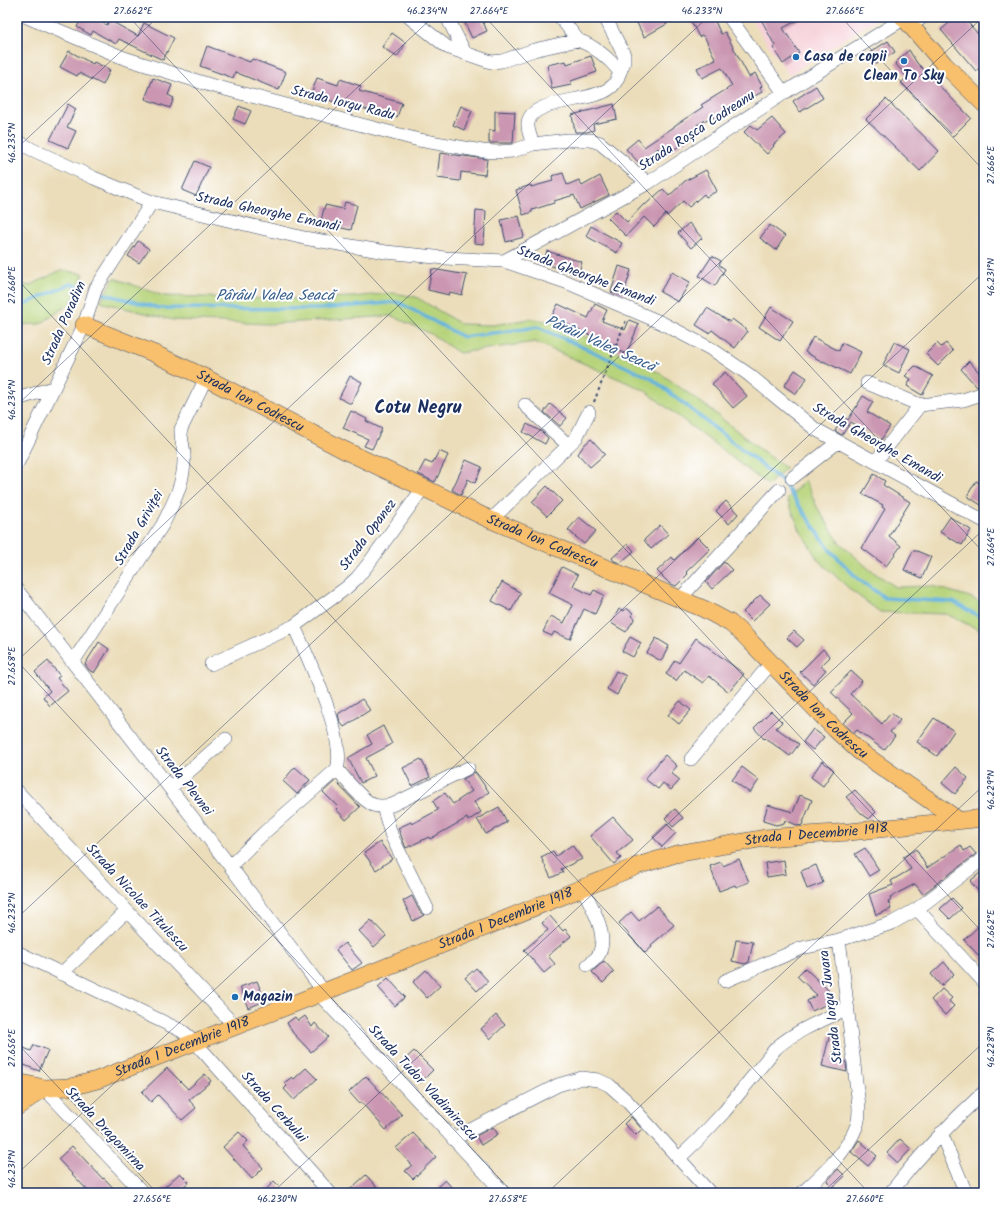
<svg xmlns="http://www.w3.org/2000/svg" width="1001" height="1210" font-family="Kalam,sans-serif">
	<rect width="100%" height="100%" fill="#fff"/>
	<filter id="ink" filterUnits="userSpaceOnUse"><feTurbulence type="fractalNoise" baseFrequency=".025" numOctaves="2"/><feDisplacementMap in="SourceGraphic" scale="8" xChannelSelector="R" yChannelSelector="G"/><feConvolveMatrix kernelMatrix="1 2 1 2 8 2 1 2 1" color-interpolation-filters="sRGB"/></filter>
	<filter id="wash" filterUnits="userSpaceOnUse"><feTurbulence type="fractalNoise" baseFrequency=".012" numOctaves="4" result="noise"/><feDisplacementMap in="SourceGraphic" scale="16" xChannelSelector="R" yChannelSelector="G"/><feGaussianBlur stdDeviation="0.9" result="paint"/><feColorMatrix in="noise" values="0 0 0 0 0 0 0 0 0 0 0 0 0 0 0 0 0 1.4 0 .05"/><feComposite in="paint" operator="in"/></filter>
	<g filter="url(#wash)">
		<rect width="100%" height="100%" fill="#ebddb9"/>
		<path fill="#f6cfd7" d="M749 17H879L789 75Z"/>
		<path fill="#b7d47b" stroke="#69826c" d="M61 270 84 274 71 303 40 324 17 325V283L29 286Z
			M114 278 164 296 279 299 352 297 393 293 416 297 461 324 493 325 529 319 556 322 660 373 710 409 757 447 786 468 768 485 644 390 535 342 459 353 431 334 392 316 269 324 173 320 100 302Z
			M805 480 817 507 839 542 870 570 896 587 932 586 970 597 984 605V632L946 614 880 612 852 591 818 560 800 530 787 499Z"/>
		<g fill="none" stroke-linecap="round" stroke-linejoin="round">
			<path stroke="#64b2de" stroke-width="3.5" d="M101 293 159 308 319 309 398 302 463 337 538 327 651 378 782 481 830 550 857 578 885 598 953 602 984 619
				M17 306 19 307 70 284 80 287"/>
		</g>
		<g id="blocks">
			<path fill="#ca96b1" d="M82 17H91L107 25 109 20 138 36 144 23 174 38 163 60 119 39 116 44 93 31 91 35 77 27Z
				M462 17H481L487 31 472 38Z
				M634 17H663L667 24 644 37Z
				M689 17H713L721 34 725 32 749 77 755 73 762 86 760 88 762 92 740 104 715 120 713 116 697 125 700 130 693 134 694 136 664 156 658 148 640 164 626 149 638 139 644 147 674 127V126L703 107 701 105 732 86 722 68 702 78 697 68 716 60 705 38 702 35 699 37Z
				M769 17H804L783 28 799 53 783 64 773 48 775 46 762 21Z
				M956 17H963L978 34 984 29V64L976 71 941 30Z
				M392 33 406 43 397 57 382 47Z
				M888 41 895 52 876 64 869 53Z
				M207 46 250 62 252 59 286 72 279 90 235 72 233 78 200 66Z
				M909 50 917 63 971 118 953 136 901 83 907 77 895 63Z
				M69 51 93 64 94 62 110 70 103 85 79 73 77 76 60 67Z
				M591 56 597 72 571 81V85L552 89 547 65 566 61 567 64Z
				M153 78 172 85 168 95 174 98 170 108 145 99Z
				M317 78 338 85 340 79 361 86 359 91 402 103 397 117 376 111V112L347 104 346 106 311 94Z
				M816 86 823 98 800 112 793 101Z
				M886 99 939 151 920 171 866 119Z
				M68 104 76 109 67 127 76 131 68 148 50 140Z
				M614 104 617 119 593 124 594 130 587 132H575L572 115Z
				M239 106 251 111 245 124 233 119Z
				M461 106 472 111 464 130 453 125Z
				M495 111 515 112 513 143H489V130L495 131Z
				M772 118 786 134 773 145 774 146 767 154 744 132 751 125 757 130Z
				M440 153 487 159 485 175 461 172 460 181 437 178Z
				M195 161 209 167 196 196 182 190Z
				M706 170 717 191 706 197 704 194 689 207 683 201 667 216 666 214 654 227 644 217 626 236 608 218 616 211 627 222 644 204 645 205 663 189 669 196 685 181Z
				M563 173 567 185 579 180 582 186 600 176 609 195 580 209 574 195 554 201V203L532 210V212L523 215 516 190 531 185V187L553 181 552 176Z
				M345 202 357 205 351 230 333 226V228L320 224 325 205 343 209Z
				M476 210 486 211 484 244 474 243Z
				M519 216 524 237 506 242 501 220Z
				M689 223 702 238 691 248 678 233Z
				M770 225 785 236 776 250 760 238Z
				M591 226 622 243 617 253 586 236Z
				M138 241 149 249 139 263 128 256Z
				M547 251 582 262 578 275 543 263Z
				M712 256 721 261 719 265 725 269 715 286 699 276Z
				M619 266 631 270 623 296 611 292Z
				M432 269 467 275 462 295 450 292 449 295 428 290Z
				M672 272 690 282 678 302 660 292Z
				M558 304 588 318 595 304 607 310 602 321 625 330 629 320 639 324 626 354 617 350 618 346 582 332 552 316Z
				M771 307 793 321 780 341 759 327Z
				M707 308 730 322 732 319 748 331 735 348 712 330 709 333 696 325Z
				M813 337 839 351 842 343 861 352 850 374 823 361V362L805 352Z
				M894 342 910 349 899 373 883 365Z
				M937 343 941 347 946 343 953 351 938 366 926 354Z
				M969 361 984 378V381L977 387 961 369Z
				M915 366 933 376 922 395 907 386 911 379 905 376Z
				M795 370 807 378 796 394 784 386Z
				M725 372 747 396 733 408 712 384Z
				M350 376 362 382 351 404 339 398Z
				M863 396 873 402 867 412 890 426 881 440 851 422 842 435 835 431 843 417 848 420Z
				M550 404 567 418 560 426 544 412Z
				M351 411 367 419 366 421 382 429 372 449 364 446 368 439 343 428Z
				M527 424 542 432 548 438 545 444 523 432Z
				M591 439 605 454 590 467 578 454 584 445Z
				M439 451 448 455 435 482 418 474 425 461 432 464Z
				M466 460 482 467 475 483 468 479 461 495 452 490Z
				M874 474 885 481 883 485 910 502 889 536 901 546 886 566 862 548 885 509 882 507 883 505 862 494Z
				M976 481 984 485V507L967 496Z
				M547 486 562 501 547 516 532 502Z
				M726 501 738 514 729 524 716 511Z
				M579 517 596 531 584 544 568 530Z
				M950 517 971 530 962 545 940 532Z
				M660 525 668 534 651 549 644 540Z
				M698 537 710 549 686 572 688 574 676 586 669 583 657 571 672 557 674 560Z
				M628 544 634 551 620 563 614 561 612 558Z
				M913 551H917L931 557 922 578 904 570Z
				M724 562 732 570 712 589 706 582Z
				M562 567 578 575 573 586 591 595 594 590 604 595 595 614 584 609 570 639 554 632 552 636 543 632 551 616 564 623 573 605 549 593Z
				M502 582 521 593 511 611 492 601Z
				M760 595 770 604 752 621 743 612Z
				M626 608 633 613 631 616 635 618 626 632 611 623 619 609 624 611Z
				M794 631 804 640 797 647 787 638Z
				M630 637 641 643 633 657 622 651Z
				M656 638 669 646 661 661 647 653Z
				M696 638 744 674 729 692 709 676 703 683 684 670 676 681 666 674 675 660 679 663Z
				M99 642 109 649 94 673 89 670 85 664Z
				M823 649 830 657 821 666 826 670 813 684 800 672Z
				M48 661 60 676 57 678 68 691 50 706 43 697 50 691 35 672Z
				M616 671 626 676 617 695 607 689Z
				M851 671 862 681 850 694 882 724 891 713 900 720 890 732 895 736 884 750 857 730 854 733 843 723 853 713 831 692Z
				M362 699 370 710 344 727 340 722 338 714Z
				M680 701 691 710 679 724 668 715Z
				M771 711 782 722 776 728 799 744 790 756 765 738 764 739 754 728Z
				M934 718 954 731 937 756 917 742Z
				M383 726 392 744 366 758 375 776 361 783 348 758 372 744 367 735Z
				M813 729 824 737 813 750 803 742Z
				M665 755 677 766 671 773 680 780 671 790 663 783 658 789 645 779Z
				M421 759 430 777 412 786 403 768Z
				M822 761 834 770 823 786 811 777Z
				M295 767 310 780 297 794 283 781Z
				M742 767 759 780 750 793 732 780Z
				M956 767 968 778 955 794 942 783Z
				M475 772 489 792 474 802 481 812 468 821 467 818 430 839 429 837 406 848 398 828 411 822 412 824 438 810 433 801 445 793 453 804 472 791 463 779Z
				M335 781 360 807 346 820 336 809 338 807 323 792Z
				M855 790 876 812 869 819 862 814 846 797Z
				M800 795 812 800 802 825 799 826 785 820 784 823 776 825 763 821 768 805 793 812Z
				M499 807 507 822 486 834 477 819Z
				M675 809 683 818 673 827 665 818Z
				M613 817 633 840 617 853 621 858 614 864 590 836Z
				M667 824 676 833 662 847 653 837Z
				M380 842 392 859 376 870 364 853Z
				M572 845 582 859 561 869 563 872 551 878 541 857 553 851 556 856Z
				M961 845 964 851 970 847 976 854 923 894 915 884 890 897 891 900 888 901 891 909 876 915 869 894 893 885 891 881 911 869 903 857 916 849 927 868Z
				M865 848 879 870 869 876 855 854Z
				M739 859 749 882 736 887 735 885 719 891 710 866 721 862 723 866Z
				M784 860 786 874 767 877 765 863Z
				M816 865 823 883 807 889 801 871Z
				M984 870V898L970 881Z
				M412 896 420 912 424 915 413 921 403 901Z
				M952 898 962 908 950 919 940 909Z
				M657 906 674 925 651 945 652 947 645 953 619 923 631 912 639 921Z
				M550 916 563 931 565 929 571 936 548 956 555 964 544 973 524 950 548 930 542 923Z
				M371 920 386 936 374 947 359 931Z
				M984 921V961L964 940Z
				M736 940 753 942 749 962 745 964 732 961Z
				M345 943 362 963 352 970 336 950Z
				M604 961 614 972 603 983 592 972Z
				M944 962 954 974 941 986 931 974Z
				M476 968 488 981 477 991 465 978Z
				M805 968 829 991 834 1001 812 1011 807 1001 817 995 797 976Z
				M426 970 440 986 427 998 413 982Z
				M388 978 405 997 395 1006 378 987Z
				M257 981 265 1001 248 1008 240 987Z
				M942 989 952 998 949 1001 954 1006 945 1015 931 1000Z
				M496 1015 505 1025 490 1039 481 1029Z
				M305 1016 312 1027 315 1023 328 1037 311 1052 293 1033 287 1023 295 1017 298 1021Z
				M830 1034 838 1036 832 1059 846 1062 847 1072 822 1066Z
				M17 1045 31 1051 34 1045 48 1050 39 1071 17 1062Z
				M414 1051 433 1070 420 1083 401 1063Z
				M167 1068 188 1089 205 1074 211 1081 189 1100 196 1108 182 1120 158 1095 151 1102 142 1092Z
				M306 1068 317 1079 294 1100 284 1089 287 1086 284 1083 292 1077 294 1079Z
				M366 1076 402 1115 386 1130 361 1102 359 1103 349 1092Z
				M631 1117 642 1129 636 1135 624 1124Z
				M493 1127 498 1134 481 1145 476 1136Z
				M239 1132 248 1141 243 1146 263 1168 252 1179 223 1147Z
				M413 1133 436 1157 413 1179 405 1171 412 1165 396 1148Z
				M900 1139 911 1149 898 1163 887 1153Z
				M859 1140 877 1156 868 1166 851 1152Z
				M72 1146 103 1179 104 1178 118 1193H90L58 1159Z
				M838 1169 845 1176 833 1187 827 1181Z
				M180 1173 189 1182 176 1193H158Z
				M366 1175 382 1193H346Z
				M445 1180 457 1193H442L437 1187Z
				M274 1181 286 1193H263Z"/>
		</g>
	</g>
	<g filter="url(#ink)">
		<use href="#blocks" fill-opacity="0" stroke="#3a496c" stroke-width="1"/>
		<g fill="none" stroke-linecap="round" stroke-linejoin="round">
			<g stroke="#3a496c" stroke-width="14">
				<path id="minor" d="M27 17 124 58 210 85 419 140 482 151 497 152 513 151 533 144 568 140H591L600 143 648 183
					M409 17 447 47 491 62 502 61 534 50 578 40C596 47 608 57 620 72 618 78 615 85 610 88 592 103 531 98 528 123 527 130 531 138 533 144
					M447 17 465 53
					M560 17 578 40
					M605 17 624 55V62L620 72
					M729 17 784 93
					M909 26 923 17
					M17 141 31 149 94 178 152 202 304 238 386 252 445 258 504 261 566 282 662 323 713 350 748 374 815 429 984 521
					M504 261 648 183 784 93 903 19
					M867 383 920 405
					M17 399 53 388
					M525 405 568 445
					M876 461 920 405 963 400 984 393
					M17 464 84 325 96 288 152 202
					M792 478 838 442
					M491 520 576 438 589 412
					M17 590 230 866 324 992
					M679 600 779 490
					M73 662 163 524C174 502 185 481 184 456 184 446 180 438 181 429L206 378
					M211 664 294 626 346 588 357 578 369 563 423 488
					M691 759 771 663
					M337 769C346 780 360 798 373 805 379 807 386 806 392 805L468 768
					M170 788 226 739
					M17 791 127 911 235 1026
					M383 807 392 837 427 908
					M230 866 266 831 337 769C347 740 307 656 294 626
					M583 888C591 907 609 933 599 954 597 958 592 962 588 965
					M917 909 984 982
					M17 952 182 1031 194 1041 330 1193
					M61 974 127 911
					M725 981 802 948 839 940 892 923 917 909 984 858
					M319 994 504 1193
					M44 1088 143 1193
					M941 1133 966 1193
					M453 1139 558 1085 582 1078 598 1080 609 1085 627 1101 710 1193
					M678 1159 697 1141 724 1112 776 1048C797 1030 823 1020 848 1008
					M802 1193C823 1174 847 1152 857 1125 862 1109 856 1089 855 1073 850 1029 845 985 839 940
					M890 1193C918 1157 950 1123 984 1092"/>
			</g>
			<g stroke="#3a496c" stroke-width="18">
				<g id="major">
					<path d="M903 17 944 64 984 104"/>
					<path id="s1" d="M84 325 155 354 206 378 344 450 491 520 704 609 730 623 743 634 835 729 859 751 958 820"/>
					<path id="s2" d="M17 1082 44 1088 71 1087 97 1080 324 992 637 866 676 854 765 838 849 832 984 818"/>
					<path d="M17 1107 44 1088"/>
				</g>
			</g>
			<path stroke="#3a496c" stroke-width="2" stroke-dasharray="3 3" stroke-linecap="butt" d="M594 402 626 320"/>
			<use href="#minor" stroke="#fff" stroke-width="13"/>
			<use href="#major" stroke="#f8bf6c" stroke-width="17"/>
		</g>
	</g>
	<path fill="none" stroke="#1b2f5e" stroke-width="1" stroke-opacity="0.45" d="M129 17 984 934M485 17 984 553M841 17 984 171M17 148 158 17M17 279 869 1193M17 405 433 17M17 661 513 1193M17 661 708 17M17 918 983 17M17 1043 157 1193M17 1174 984 272M272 1193 984 529M547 1193 984 785M822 1193 984 1042"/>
	<g fill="#1f6fb2" stroke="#fff" stroke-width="1.5">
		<circle cx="796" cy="57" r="4"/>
		<circle cx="904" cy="61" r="4"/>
		<circle cx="235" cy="997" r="4"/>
	</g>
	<g text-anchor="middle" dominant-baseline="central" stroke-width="4" stroke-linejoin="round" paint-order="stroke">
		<g font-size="14" font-weight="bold" fill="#1b2f5e" stroke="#fff" text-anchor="start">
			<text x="804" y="57">Casa de copii</text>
			<text x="904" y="76" text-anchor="middle">Clean To Sky</text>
			<text x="243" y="997">Magazin</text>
		</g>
		<g font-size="14" fill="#1b2f5e" stroke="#fff">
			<text transform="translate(343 103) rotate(14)">Strada Iorgu Radu</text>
			<text transform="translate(697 131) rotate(-33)">Strada Roșca Codreanu</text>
			<text transform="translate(268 212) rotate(12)">Strada Gheorghe Emandi</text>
			<text transform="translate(586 276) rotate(21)">Strada Gheorghe Emandi</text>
			<text transform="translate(64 323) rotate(-66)">Strada Poradim</text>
			<text stroke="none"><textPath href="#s1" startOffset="183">Strada Ion Codrescu</textPath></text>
			<text transform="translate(877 443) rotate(30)">Strada Gheorghe Emandi</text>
			<text transform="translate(139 528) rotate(-60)">Strada Griviței</text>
			<text transform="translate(368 535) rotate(-53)">Strada Opanez</text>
			<text stroke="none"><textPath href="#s1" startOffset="507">Strada Ion Codrescu</textPath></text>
			<text stroke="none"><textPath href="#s1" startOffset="843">Strada Ion Codrescu</textPath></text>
			<text transform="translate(184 781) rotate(52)">Strada Plevnei</text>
			<text stroke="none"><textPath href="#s2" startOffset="845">Strada 1 Decembrie 1918</textPath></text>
			<text transform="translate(137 898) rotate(47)">Strada Nicolae Titulescu</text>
			<text stroke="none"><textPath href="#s2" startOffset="521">Strada 1 Decembrie 1918</textPath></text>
			<text transform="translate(831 1007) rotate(-97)">Strada Iorgu Juvara</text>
			<text stroke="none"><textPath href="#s2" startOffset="173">Strada 1 Decembrie 1918</textPath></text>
			<text transform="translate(423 1083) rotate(47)">Strada Tudor Vladimirescu</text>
			<text transform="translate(274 1107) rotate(48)">Strada Cerbului</text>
			<text transform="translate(105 1129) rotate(47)">Strada Dragomirna</text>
		</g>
		<g font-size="15" font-style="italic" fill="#355d8b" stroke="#fff">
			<text x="275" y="296">Pârâul Valea Seacă</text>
			<text transform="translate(600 344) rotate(24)">Pârâul Valea Seacă</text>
		</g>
		<g font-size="18" font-weight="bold" fill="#1b2f5e" stroke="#fff">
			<text x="418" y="408">Cotu Negru</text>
		</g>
	</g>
	<rect width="1001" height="1210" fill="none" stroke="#fff" stroke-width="44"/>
	<rect x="22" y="22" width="957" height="1166" fill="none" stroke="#1b2f5e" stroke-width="1.5"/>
	<g font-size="10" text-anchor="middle" fill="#1b2f5e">
		<text x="133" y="14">27.662°E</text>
		<text x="427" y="14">46.234°N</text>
		<text x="489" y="14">27.664°E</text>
		<text x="702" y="14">46.233°N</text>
		<text x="845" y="14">27.666°E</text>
		<text transform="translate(11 143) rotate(-90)" y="4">46.235°N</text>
		<text transform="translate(990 165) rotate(-90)" y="4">27.666°E</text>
		<text transform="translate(990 277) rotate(-90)" y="4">46.231°N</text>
		<text transform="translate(11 285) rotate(-90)" y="4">27.660°E</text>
		<text transform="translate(11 400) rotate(-90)" y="4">46.234°N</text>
		<text transform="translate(990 547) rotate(-90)" y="4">27.664°E</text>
		<text transform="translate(11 666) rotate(-90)" y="4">27.658°E</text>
		<text transform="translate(990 790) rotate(-90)" y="4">46.229°N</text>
		<text transform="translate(11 913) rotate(-90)" y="4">46.232°N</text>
		<text transform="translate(990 929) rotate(-90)" y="4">27.662°E</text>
		<text transform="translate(990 1047) rotate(-90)" y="4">46.228°N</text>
		<text transform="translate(11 1048) rotate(-90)" y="4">27.656°E</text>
		<text transform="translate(11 1169) rotate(-90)" y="4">46.231°N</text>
		<text x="152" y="1202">27.656°E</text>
		<text x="277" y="1202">46.230°N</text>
		<text x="508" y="1202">27.658°E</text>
		<text x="865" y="1202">27.660°E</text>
	</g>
</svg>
